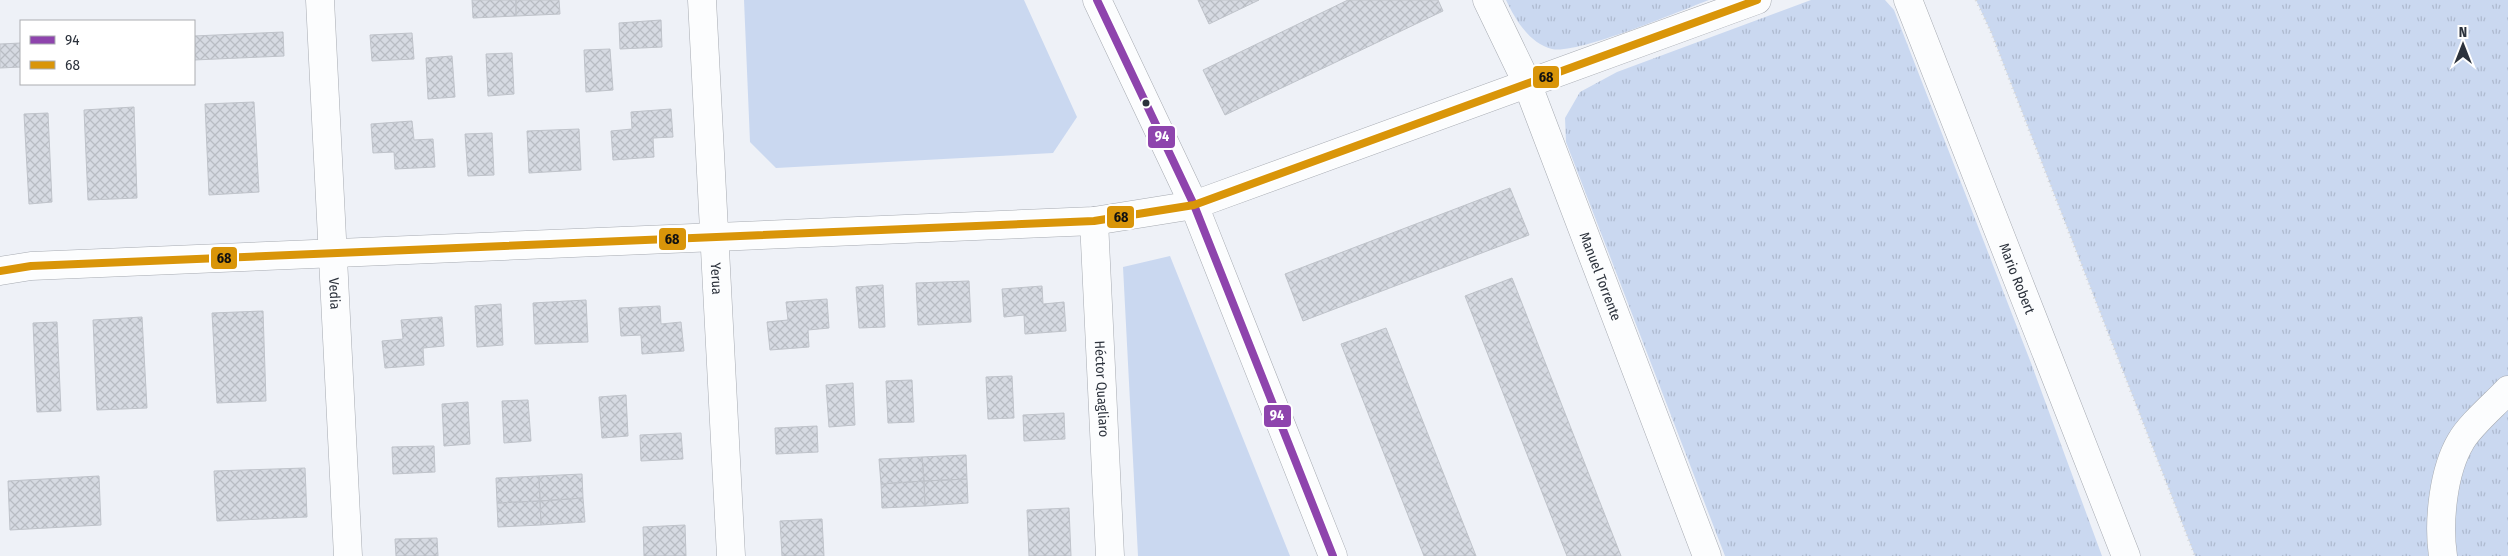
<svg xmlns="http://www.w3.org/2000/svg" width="2508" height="556" font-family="'Fira Sans Condensed',sans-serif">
	<defs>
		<pattern id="grass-tufts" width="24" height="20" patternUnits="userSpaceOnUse" patternTransform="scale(1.25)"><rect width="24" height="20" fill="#cad8f0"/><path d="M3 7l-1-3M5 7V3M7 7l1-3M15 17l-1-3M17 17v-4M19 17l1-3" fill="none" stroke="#aebacf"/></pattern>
		<pattern id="building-cross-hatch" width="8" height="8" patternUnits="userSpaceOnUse" patternTransform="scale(1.25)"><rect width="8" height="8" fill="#d6dae2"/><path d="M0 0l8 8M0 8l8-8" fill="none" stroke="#b8bcc3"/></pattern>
	</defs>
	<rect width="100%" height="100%" fill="#eef1f7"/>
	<path fill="url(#grass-tufts)" d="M1506 0H1709C1680 11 1576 55 1552 49 1529 43 1515 19 1506 0Z
		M1811 0H1885L1894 10 2031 363 2102 556H1725L1566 142 1565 118 1580 92 1617 72Z
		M1976 0H2508V556H2195L1991 32Z"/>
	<path fill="#cad8f0" d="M744 0H1024L1077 117 1053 153 776 168 750 142Z
		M1170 256 1290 556H1138L1123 267Z"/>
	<path fill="url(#building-cross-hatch)" stroke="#bfc3ca" d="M472 0H516V16L473 18Z
		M516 0H559L560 14 516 16Z
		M1198 0H1259L1209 24Z
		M1348 0H1438L1443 11 1225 115 1203 70Z
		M661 20 662 47 620 49 619 23Z
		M283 32 284 56 194 60V36Z
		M412 33 414 59 372 61 370 35Z
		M21 43V67L0 68V44Z
		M610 49 613 90 586 92 584 50Z
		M512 53 514 94 488 96 486 54Z
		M452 56 455 97 428 99 426 58Z
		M254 102 259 192 209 195 205 104Z
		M134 107 137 198 88 200 84 110Z
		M671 109 673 137 653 138 654 157 613 160 611 131 632 129 631 112Z
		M48 113 52 202 29 204 24 114Z
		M412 121 414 140 433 139 435 167 395 169 394 152 373 153 371 124Z
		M579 129 581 170 529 173 527 131Z
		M492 133 494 175 468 176 465 134Z
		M1510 188 1529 235 1303 321 1285 274Z
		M1512 278 1621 556H1567L1465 296Z
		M969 281 971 322 918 325 916 283Z
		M883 285 885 327 859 328 856 287Z
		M1042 286 1043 304 1064 302 1066 331 1025 334 1024 315 1004 317 1002 289Z
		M827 299 829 328 808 330 809 347 770 350 767 322 788 320 786 302Z
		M586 300 588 342 535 344 533 303Z
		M501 304 503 345 477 347 475 306Z
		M660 306 661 324 681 322 684 351 642 354 641 335 621 336 619 308Z
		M263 311 266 401 217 403 212 313Z
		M142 317 147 408 97 410 93 320Z
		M442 317 444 346 423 348 424 365 385 368 382 341 403 339 401 320Z
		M57 322 61 411 37 412 33 323Z
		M1386 328 1476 556H1424L1341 344Z
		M1012 376 1014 418 988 419 986 377Z
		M912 380 914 422 888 423 886 381Z
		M853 383 855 425 829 427 826 385Z
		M626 395 628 436 602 438 599 397Z
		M528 400 531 441 504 443 502 401Z
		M468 402 470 444 444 446 442 404Z
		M1064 413 1065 439 1024 441 1023 415Z
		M817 426 818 452 776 454 775 428Z
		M681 433 683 459 641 461 640 435Z
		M434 446 435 472 393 474 392 447Z
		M966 455 967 479 924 481 922 457Z
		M922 457 924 481 881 484 879 459Z
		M305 468 307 517 217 521 214 471Z
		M582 474 583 498 540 501 539 476Z
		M99 476 101 525 10 530 8 481Z
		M539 476 540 501 497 503 496 478Z
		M967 479 968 503 925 506 924 481Z
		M924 481 925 506 882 508 881 484Z
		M583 498 585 522 541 525 540 501Z
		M540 501 541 525 498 527 497 503Z
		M1069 508 1071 556H1029L1027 510Z
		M822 519 824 556H782L780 521Z
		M685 525 686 556H644L643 527Z
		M437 538 438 556H396L395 539Z"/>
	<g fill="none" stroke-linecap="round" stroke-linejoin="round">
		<g stroke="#a6aab1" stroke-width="29">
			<g id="minor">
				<path id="s1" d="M320 0 348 556"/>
				<path id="s2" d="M702 0 731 556"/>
				<path d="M1097 0 1194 205 1333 556"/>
				<path id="s3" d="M1487 0 1527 83 1707 556"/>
				<path id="s4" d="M1908 0 2126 556"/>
				<path id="s5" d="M1094 221 1110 556"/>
				<path d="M0 271 31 266 1094 221 1194 205 1757 0"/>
			</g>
		</g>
		<g stroke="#a6aab1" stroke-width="29">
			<path id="major" d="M2443 556C2438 522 2443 471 2461 441 2470 425 2495 404 2508 390"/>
		</g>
		<path stroke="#d4d6d8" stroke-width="3" stroke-dasharray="1 4" stroke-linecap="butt" d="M1976 0 1991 32 2195 556"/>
		<use href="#minor" stroke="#fcfdfe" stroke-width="28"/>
		<use href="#major" stroke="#fcfdfe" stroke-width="28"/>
		<g stroke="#fff" stroke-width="11">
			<path id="bus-1" d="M1097 0 1194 205 1333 556"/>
		</g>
		<g stroke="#fff" stroke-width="11">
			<path id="bus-2" d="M0 271 31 266 1094 221 1194 205 1757 0"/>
		</g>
		<use href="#bus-1" stroke="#8e44ad" stroke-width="8"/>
		<use href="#bus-2" stroke="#d99509" stroke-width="8"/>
	</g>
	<circle fill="#2c323c" stroke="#fff" stroke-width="2" cx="1146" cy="103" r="4.5"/>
	<g text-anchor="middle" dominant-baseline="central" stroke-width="4" stroke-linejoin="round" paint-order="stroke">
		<g font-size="14" fill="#2c323c" stroke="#fff">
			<text stroke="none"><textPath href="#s3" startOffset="299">Manuel Torrente</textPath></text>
			<text stroke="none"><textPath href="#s2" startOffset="279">Yerua</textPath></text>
			<text stroke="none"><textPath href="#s4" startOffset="299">Mario Robert</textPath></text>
			<text stroke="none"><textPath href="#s1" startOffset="294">Vedia</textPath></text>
			<text stroke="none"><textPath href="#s5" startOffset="168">Héctor Quagliaro</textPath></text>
		</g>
	</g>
	<g stroke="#fff" stroke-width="2">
		<rect x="1532" y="65" width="28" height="24" rx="5" fill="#d99509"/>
		<rect x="1147" y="125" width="29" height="24" rx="5" fill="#8e44ad"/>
		<rect x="1106" y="205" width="29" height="24" rx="5" fill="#d99509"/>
		<rect x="658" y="227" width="29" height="24" rx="5" fill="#d99509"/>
		<rect x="210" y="246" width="28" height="24" rx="5" fill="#d99509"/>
		<rect x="1263" y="404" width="29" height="24" rx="5" fill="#8e44ad"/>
	</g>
	<g font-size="14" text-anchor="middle" font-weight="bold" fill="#fff">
		<text x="1162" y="141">94</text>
		<text x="1277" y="420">94</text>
	</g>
	<g font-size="14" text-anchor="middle" font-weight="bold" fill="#111">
		<text x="1546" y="82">68</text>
		<text x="1121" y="222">68</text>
		<text x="672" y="244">68</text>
		<text x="224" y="263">68</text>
	</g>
	<rect x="20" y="20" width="175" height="65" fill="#ffffff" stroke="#abadb1"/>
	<rect x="30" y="36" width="25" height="8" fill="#8e44ad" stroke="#abadb1"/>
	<text x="65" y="45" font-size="15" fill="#2c323c">94</text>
	<rect x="30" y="61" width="25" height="8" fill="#d99509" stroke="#abadb1"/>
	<text x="65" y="70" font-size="15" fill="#2c323c">68</text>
	<g transform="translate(2463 45)" stroke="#ffffff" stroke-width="4" paint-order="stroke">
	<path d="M0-4L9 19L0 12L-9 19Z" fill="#2c323c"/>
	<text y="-8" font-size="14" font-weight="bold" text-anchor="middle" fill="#2c323c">N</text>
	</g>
</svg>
